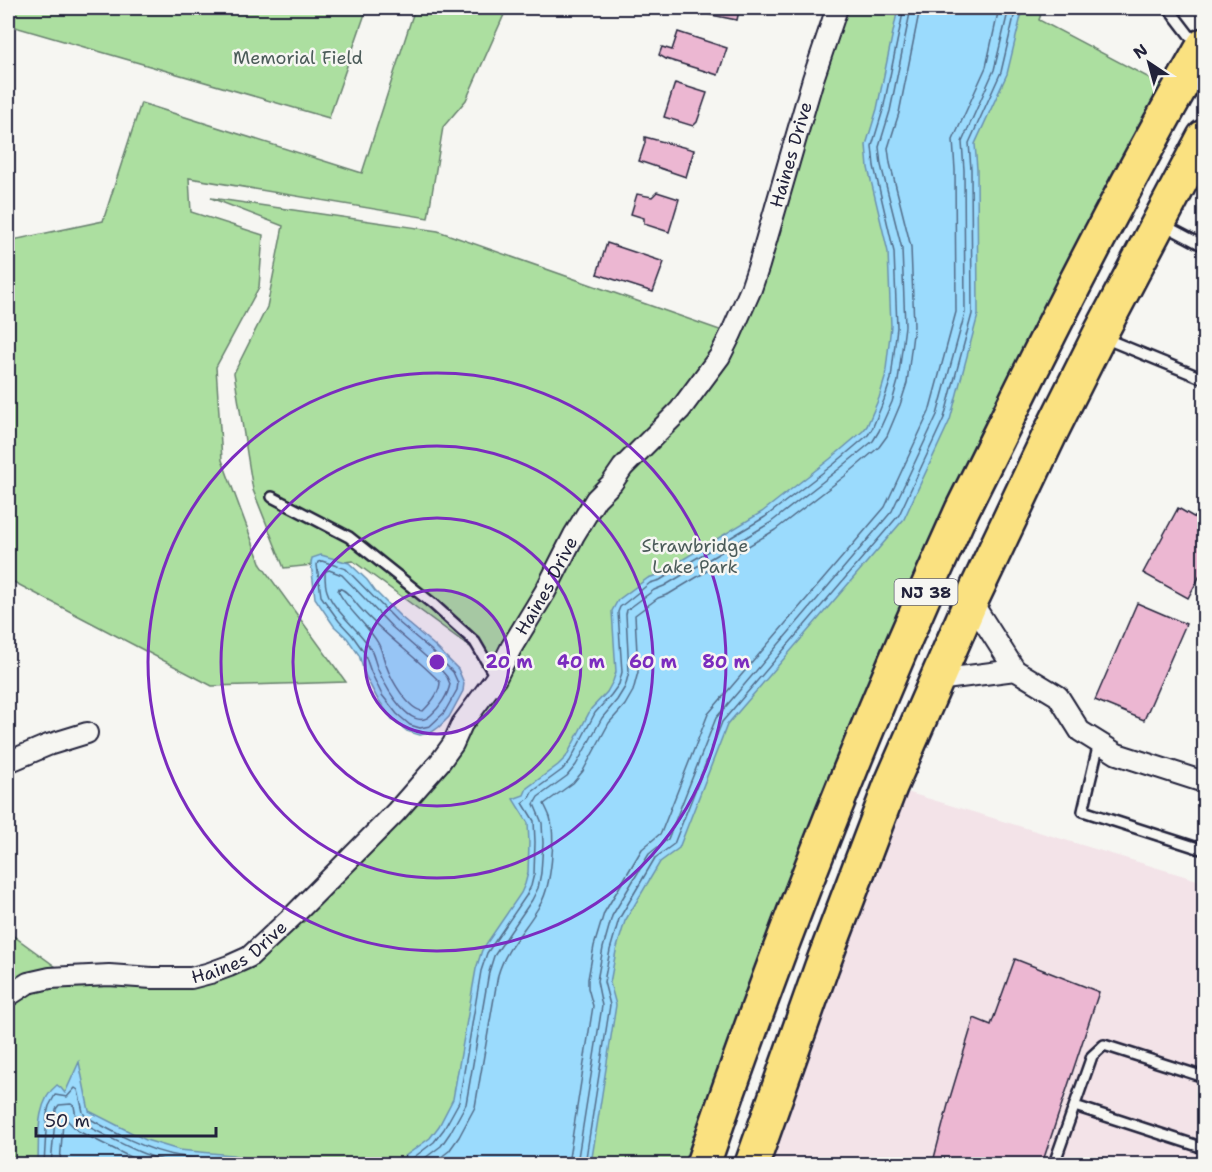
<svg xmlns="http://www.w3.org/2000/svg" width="1212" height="1172" font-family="'Shantell Sans',sans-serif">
	<rect width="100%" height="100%" fill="#f6f6f2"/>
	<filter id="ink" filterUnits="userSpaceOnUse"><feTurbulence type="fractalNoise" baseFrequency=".0167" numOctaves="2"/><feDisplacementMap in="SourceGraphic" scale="12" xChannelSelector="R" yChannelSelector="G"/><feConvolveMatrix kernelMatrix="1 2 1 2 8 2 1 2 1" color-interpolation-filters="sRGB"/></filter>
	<g filter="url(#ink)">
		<path fill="#f3e3e8" d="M890 787 1204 882V1164H752Z"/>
		<path fill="#acdfa0" stroke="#67806e" stroke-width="1.5" d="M8 8H367L329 118 8 25Z
			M415 8H507L466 100 443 127 428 218 189 178 191 212 263 235 259 287 216 367 222 460 261 565 346 682 212 686 8 579V241L103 221 141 103 362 173Z
			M838 8H1043L1039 20 1178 93 1033 367 703 1164H8V932L70 977 191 978 249 957 440 762 500 669 353 561 284 568 253 490 234 373 267 307 283 226 211 198 438 231 731 334Z"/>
		<path fill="#9bdbfd" stroke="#6b91af" stroke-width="1.5" d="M898 8H1023L1007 74 975 144 977 169 978 315 950 420 904 519 727 725 679 848 660 862 625 921 616 951 610 983 616 1005 591 1164H366L398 1159 405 1156 430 1138 439 1126 453 1099 476 969 482 950 521 893 525 884 528 873 529 843 528 823 513 799 524 795 527 788 558 765 566 757 591 709 607 692 613 681 616 672 612 611 618 600 648 578 657 575 762 512 830 459 863 431 867 426 879 398 885 378 891 326 888 252 868 168 866 145 877 109Z
			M321 555 349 563 367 580 375 591 401 617 434 645 458 669 464 683 463 691 449 717 439 727 432 732 420 735 407 731 392 719 377 698 365 675 359 655 347 638 334 626 315 598 311 563 312 558Z
			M79 1062 89 1111 146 1140 179 1150 232 1155 274 1164H38C39 1139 35 1102 57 1085L61 1088 65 1093Z"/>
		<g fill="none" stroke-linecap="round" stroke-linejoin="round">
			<path stroke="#526c89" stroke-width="1.5" d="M322 561 346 569 397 621 431 650 453 672 458 683 457 690 444 713 430 726 420 728 410 725 397 714 382 695 371 672 364 652 352 635 339 621 321 596 317 565 318 562Z
				M329 570 342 575 392 627 441 670 447 677 450 684C448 695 440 707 431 715 411 734 386 687 379 672 375 664 374 654 369 646 358 629 333 610 327 591 325 586 325 579 325 573L326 571Z
				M339 588C348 591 353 600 359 607 384 635 415 656 440 682 440 693 430 704 423 711 408 710 391 679 386 665 383 658 382 650 378 643 367 624 348 611 338 591Z
				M44 1164 47 1114 49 1106 55 1095 67 1097 75 1088 78 1090 83 1112 85 1116C111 1131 149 1152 179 1156 202 1160 225 1159 248 1164
				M51 1164 56 1109 59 1105 71 1104 74 1106 76 1117 83 1124C114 1139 150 1162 185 1164
				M60 1164 63 1122 66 1119 78 1131 136 1160 149 1164
				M401 1164 409 1161 434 1142 444 1129 459 1102 481 971 487 953 526 896 531 886 534 874 535 842 534 821 523 803 529 798 532 792 562 770 570 761 595 713 611 695 619 684 622 672 618 612 620 607 650 583 660 580 765 517 834 464 868 435 872 429 884 400 891 379 897 327 894 252 874 166 872 146 883 110 904 8
				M417 1164 441 1146 450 1133 466 1104 489 972 494 956 532 900 538 888 541 873 543 843 542 823 534 804 538 797 567 776 576 765 602 718 617 700 625 687 629 672 626 614 627 610 654 590 664 586 770 523 839 469 873 441 879 431 892 402 898 381 905 326 902 249 881 165 879 147 890 111 911 8
				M432 1164 449 1151 459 1137 475 1107 498 975C506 946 527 929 541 903 551 885 556 838 550 817 548 812 546 808 544 804L573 783 583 771 609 723 625 705 633 691 638 672 635 615 658 598 669 594 775 530 845 476 879 447 887 436 900 405 907 383 914 326 911 247 890 163 888 148 899 113 920 8
				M568 1164 593 1006 588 988V979L594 946 604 913 642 849 661 833 708 714 885 507 929 412 956 312 955 170 953 140 986 67 999 8
				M577 1164 602 1006 597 981 603 948 612 916 649 854 668 839 716 718 892 511 937 415 965 313 964 170 962 142 994 70 1009 8
				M585 1164 610 1005 604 982 610 950 619 919 655 858 674 844 722 722 899 515 944 418 972 314 971 169 969 143 1001 72 1016 8"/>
		</g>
		<path fill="#ecb7d2" stroke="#22223b" stroke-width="1.5" d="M702 8H734L739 11 737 20 701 13Z
			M678 32 727 48 718 75 666 59 659 55 662 47 672 50Z
			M675 83 707 93 697 122 693 126 664 117Z
			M645 137 694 150 686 177 639 161 645 143Z
			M657 192 679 199 669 232 644 224V218L631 214 637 194 652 197Z
			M607 243 664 262 653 292 597 274Z
			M1178 508 1204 523V568L1188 598 1143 573Z
			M1137 603 1186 624 1144 720 1095 700Z
			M1015 959 1099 992 1042 1164H935L934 1158 949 1101 974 1018 991 1025Z"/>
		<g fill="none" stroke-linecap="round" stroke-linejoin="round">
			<g stroke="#22223b" stroke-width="14">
				<path id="lane" d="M1171 8 1170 10 1196 44
					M1164 225 1204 246
					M1104 338 1204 379
					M272 497 349 537 433 604 475 642 496 678
					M1099 743 1083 811 1204 850
					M1075 1106 1204 1148
					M1054 1164 1092 1056 1104 1045 1204 1077"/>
			</g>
			<g stroke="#22223b" stroke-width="24">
				<g id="street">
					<path d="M1015 670 1058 696 1080 731 1117 754 1204 782"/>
					<path d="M937 680 1015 670 971 601"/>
					<path d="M8 762 48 745 87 733"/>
					<path id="s1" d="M8 996 28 983 50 978 109 975 152 978H191L210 973 229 966 249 957 295 914 396 812 440 762 453 744 462 724 496 678 511 648 545 592 574 535 596 499 612 483 623 467 680 410 720 356 731 334 751 289 759 265 813 79 837 8"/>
				</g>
			</g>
			<g stroke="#22223b" stroke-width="38">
				<path id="highway" d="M703 1164C779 942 865 724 962 510 978 477 995 444 1011 411 1072 287 1136 164 1204 45
					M752 1164 822 966 890 787 971 601 1050 434 1099 336 1204 137"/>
			</g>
			<use href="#lane" stroke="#f6f6f2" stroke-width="9"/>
			<use href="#street" stroke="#f6f6f2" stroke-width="20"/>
			<use href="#highway" stroke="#fae180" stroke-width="33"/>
		</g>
	</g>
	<circle cx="437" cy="662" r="72" fill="#7b2cbf" fill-opacity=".12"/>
	<g fill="none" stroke="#7b2cbf" stroke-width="3">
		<circle cx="437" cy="662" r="72"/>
		<circle cx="437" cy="662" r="144"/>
		<circle cx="437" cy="662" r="216"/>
		<circle cx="437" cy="662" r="289"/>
	</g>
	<g text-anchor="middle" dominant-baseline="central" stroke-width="5" stroke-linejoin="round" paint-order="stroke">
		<rect fill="#f6f6f2" stroke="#626272" stroke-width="1.5" x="894.5" y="579" width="63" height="26" rx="4.5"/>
		<g font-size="16" font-weight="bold" fill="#22223b">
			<text x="926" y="592">NJ 38</text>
		</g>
		<g font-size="18" fill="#4b5b59" stroke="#f6f6f2">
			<text x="298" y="58">Memorial Field</text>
			<text x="695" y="546">Strawbridge<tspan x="695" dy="21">Lake Park</tspan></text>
		</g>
		<g font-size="18" fill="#22223b" stroke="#f6f6f2">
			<text stroke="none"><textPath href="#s1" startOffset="1233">Haines Drive</textPath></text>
			<text stroke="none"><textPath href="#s1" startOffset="729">Haines Drive</textPath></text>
			<text stroke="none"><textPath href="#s1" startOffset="243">Haines Drive</textPath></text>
		</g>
	</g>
	<circle cx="437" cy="662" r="9" fill="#7b2cbf" stroke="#f6f6f2" stroke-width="3"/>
	<g font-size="18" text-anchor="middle" font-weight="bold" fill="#7b2cbf" stroke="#f6f6f2" stroke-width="5" stroke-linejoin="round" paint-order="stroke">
		<text x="509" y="668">20 m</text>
		<text x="581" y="668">40 m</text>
		<text x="653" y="668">60 m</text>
		<text x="726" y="668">80 m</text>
	</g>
	<rect width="1212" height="1172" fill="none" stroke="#f6f6f2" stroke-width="30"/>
	<rect x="15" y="15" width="1182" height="1142" fill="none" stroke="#22223b" stroke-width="2" filter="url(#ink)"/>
	<g transform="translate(1149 63) rotate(324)" stroke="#f6f6f2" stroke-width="4.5" paint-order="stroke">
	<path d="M0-4.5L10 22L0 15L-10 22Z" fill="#22223b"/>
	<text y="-9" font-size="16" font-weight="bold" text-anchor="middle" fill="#22223b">N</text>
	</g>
	<path d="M36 1127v9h180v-9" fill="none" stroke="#22223b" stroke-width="3"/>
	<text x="45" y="1127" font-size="18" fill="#22223b" stroke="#f6f6f2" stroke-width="4.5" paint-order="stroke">50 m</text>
</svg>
